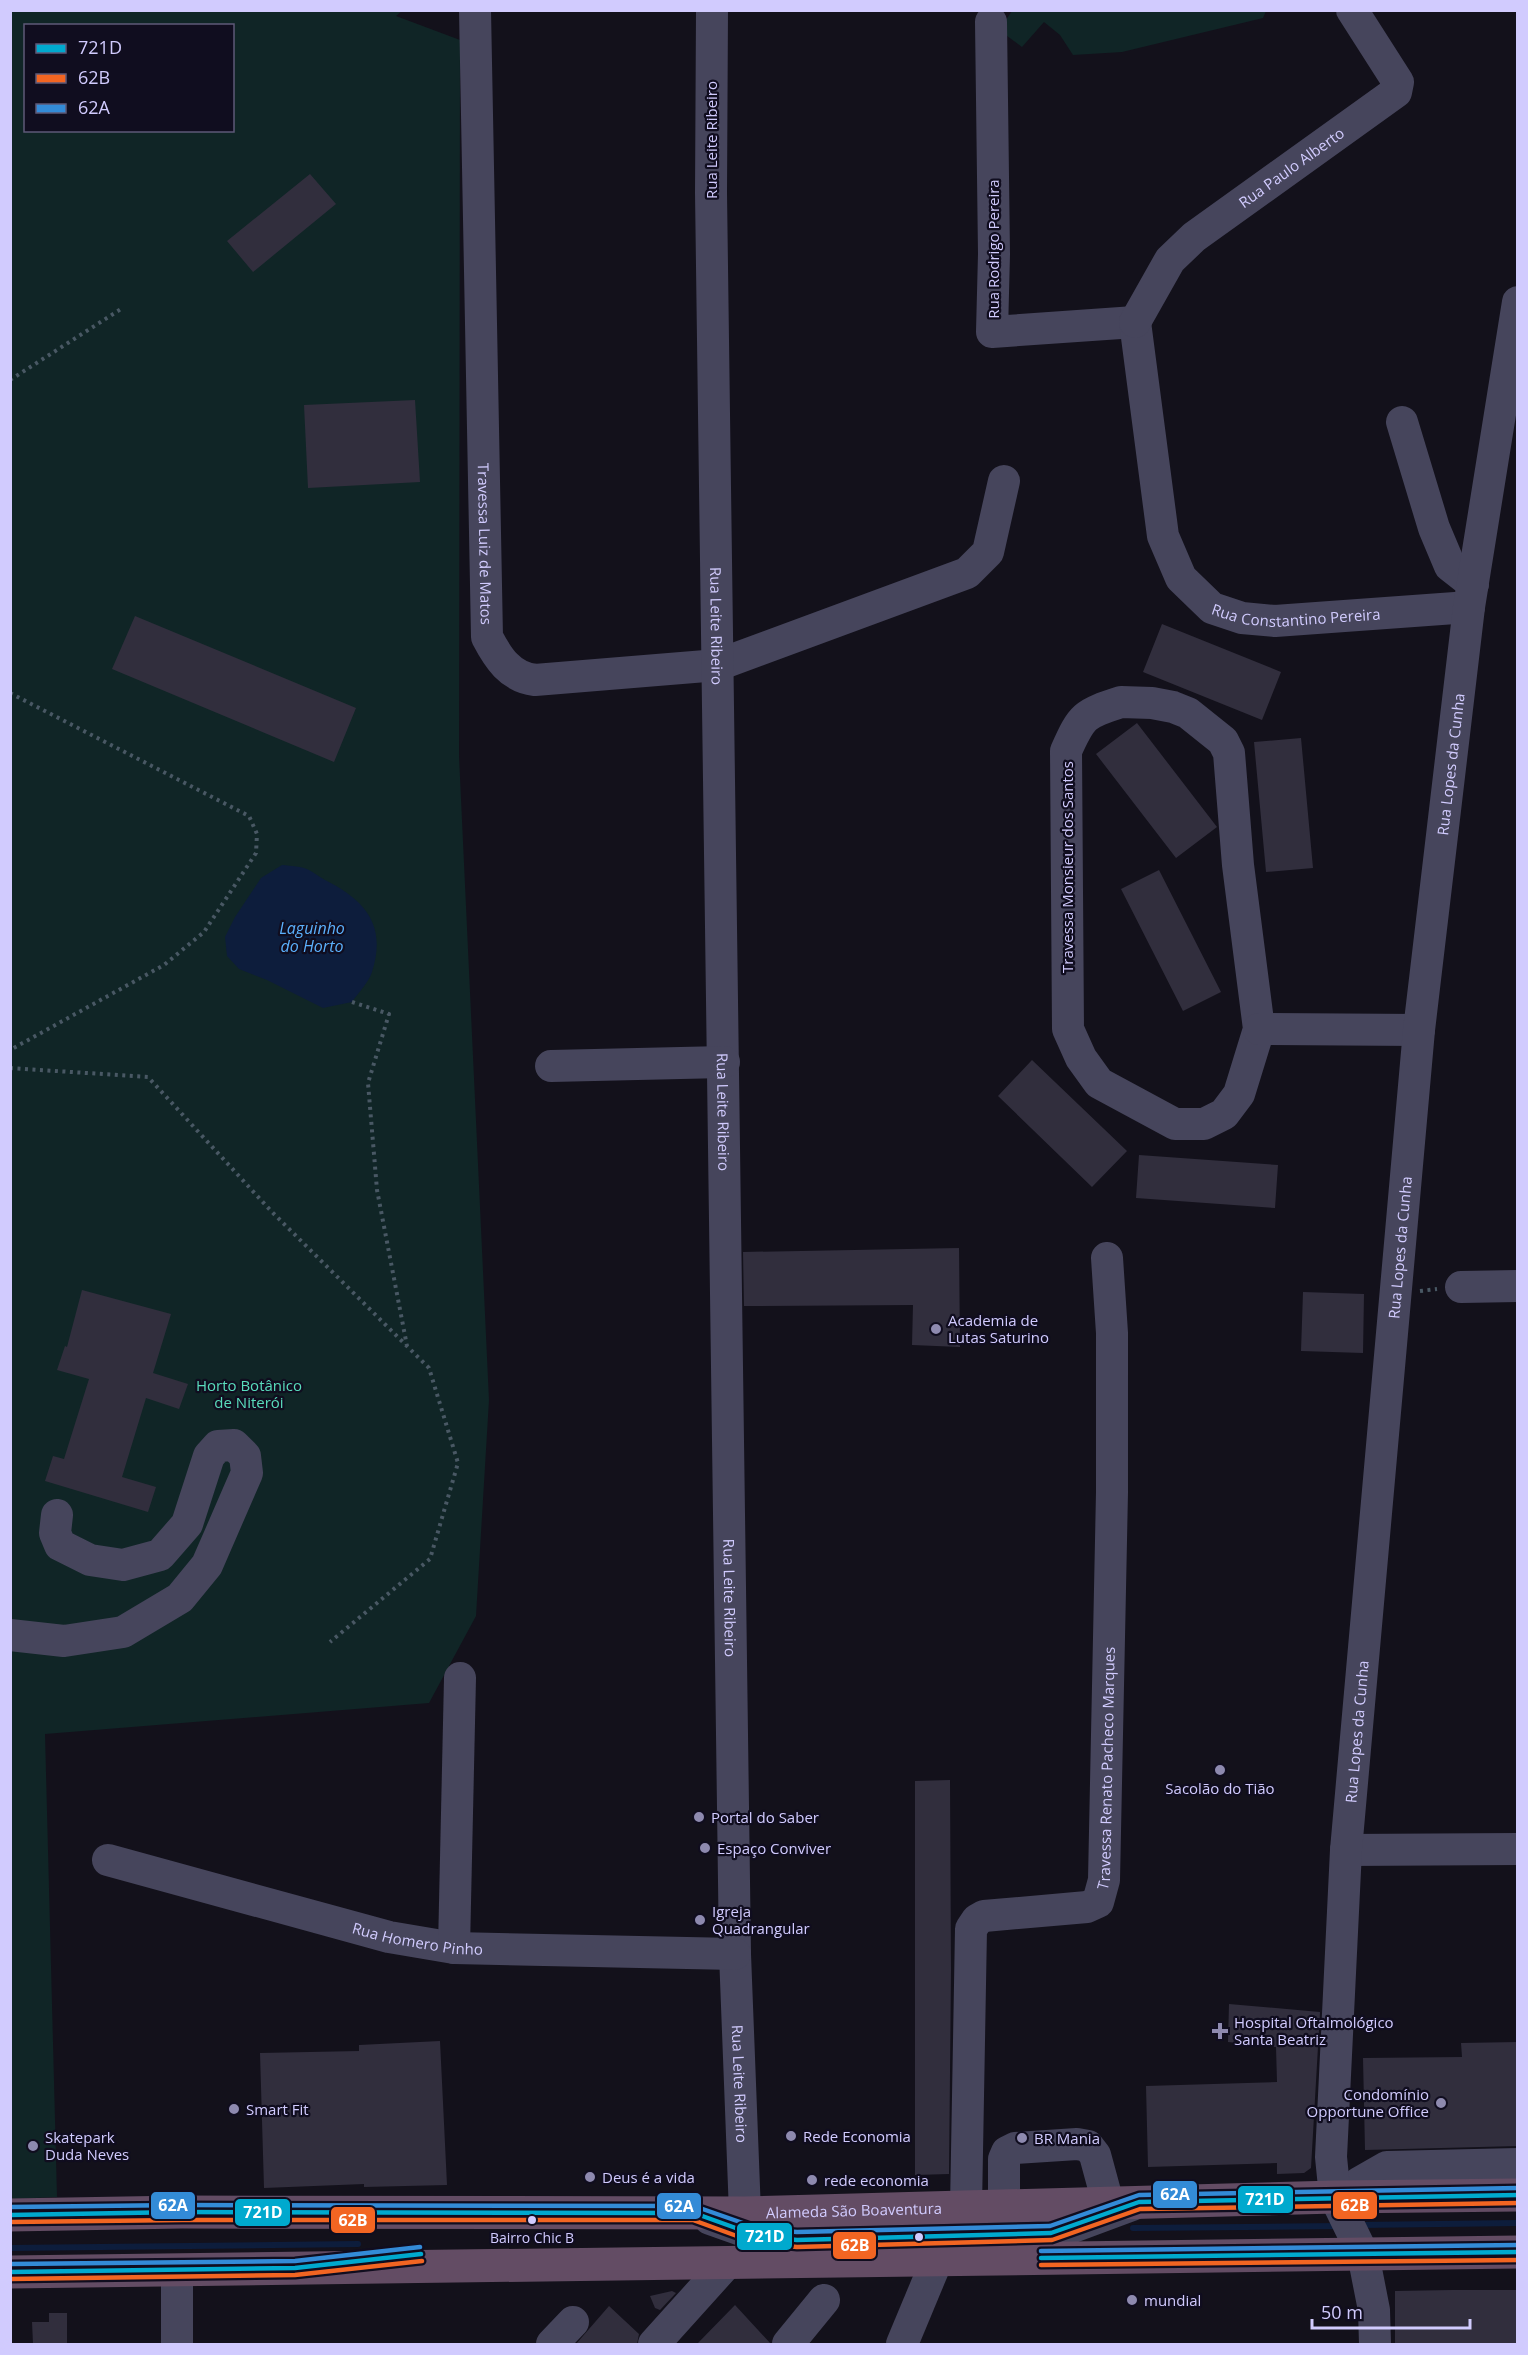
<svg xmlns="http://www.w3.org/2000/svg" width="1528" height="2355" font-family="'Open Sans',sans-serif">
	<rect width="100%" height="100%" fill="#13111b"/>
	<path fill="#102526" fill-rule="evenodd" d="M10 11H402L396 16 460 40 459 756 489 1400 476 1616 429 1703 45 1734 57 2197 11 2199ZM26 26H232V130H26Z
		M1012 11H1266L1263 18 1122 52 1073 55 1060 35 1044 22 1022 47 999 30Z"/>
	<path fill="#0d1d3c" d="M282 865C291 866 302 866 309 870 315 873 319 877 325 880 365 900 387 925 372 972 369 982 358 993 352 1002L323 1008 267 980 239 969 227 956 225 937 235 917 261 878Z"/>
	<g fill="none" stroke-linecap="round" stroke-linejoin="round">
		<path stroke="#0d1d3c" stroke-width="6" d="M1359 2225 1518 2223
			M1133 2228 1340 2226
			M10 2248 358 2244"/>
	</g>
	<path fill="#312e3d" d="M310 174 336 204 253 272 227 241Z
		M415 400 420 482 308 488 304 405Z
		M135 616 356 708 334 762 112 669Z
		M1162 624 1281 672 1262 720 1143 672Z
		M1137 723 1217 827 1176 858 1096 754Z
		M1301 738 1313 868 1266 872 1254 742Z
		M1159 870 1221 992 1183 1011 1121 889Z
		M1032 1060 1127 1151 1092 1187 998 1096Z
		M1139 1155 1278 1165 1275 1208 1136 1198Z
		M959 1248 960 1347 912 1345 913 1305 744 1306 743 1252Z
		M82 1290 171 1314 153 1373 188 1384 179 1409 146 1398 122 1477 156 1487 148 1512 45 1481 53 1456 64 1459 89 1379 57 1370 65 1346 67 1347Z
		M1303 1292 1364 1294 1363 1353 1301 1351Z
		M950 1780 951 1971 949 2174 915 2175V1781Z
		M1229 2004 1320 2012 1311 2168 1304 2173 1277 2174V2163L1148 2167 1146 2086 1277 2082 1276 2047 1228 2042Z
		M440 2041 447 2185 364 2187V2184L264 2188 260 2053 359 2051V2045Z
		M1518 2042V2146L1365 2150 1363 2058 1462 2057 1461 2043Z
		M1452 2290H1518V2344H1395V2291Z
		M672 2291 676 2293 660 2310 655 2308 650 2296Z
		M735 2305 771 2344H697Z
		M609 2306 639 2334 637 2344H576Z
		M49 2313H67V2344H33L32 2322H49Z"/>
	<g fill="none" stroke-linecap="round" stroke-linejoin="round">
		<path stroke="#495864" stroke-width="4" stroke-dasharray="3 4.5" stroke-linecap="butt" d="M10 380 121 309
			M10 693 249 816 257 834 256 853 204 932 164 965 10 1050
			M352 1002 389 1014 368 1083 377 1190 407 1346
			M10 1068 148 1077 272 1212 429 1368 458 1463 430 1559 330 1642
			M1420 1291 1437 1289"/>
		<g stroke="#46455c" stroke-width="32">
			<path id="s1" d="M475 10 487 637C498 658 510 677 535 680L718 665 967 573 988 552 1004 481"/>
			<path id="s2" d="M712 10 711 193 735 1954 745 2213"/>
			<path d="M991 22 994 254 992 332 1135 322"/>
			<path id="s3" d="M1135 322 1163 536 1181 578 1212 608 1242 618 1275 621 1469 607"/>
			<path id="s4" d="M1135 322 1170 260 1194 237 1396 92 1398 82 1352 10"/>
			<path d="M1402 422 1434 528 1450 566 1473 584"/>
			<path d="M1121 702 1152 703 1173 707 1188 713 1223 741 1229 753 1238 865 1259 1029 1239 1094 1224 1114 1204 1124H1175L1099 1083 1081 1058 1068 1029 1066 751C1082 715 1084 714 1121 702Z"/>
			<path d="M1259 1029 1419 1030"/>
			<path d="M551 1066 724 1062"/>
			<path d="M1461 1287 1518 1286"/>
			<path d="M10 1635 64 1641 123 1632 180 1598 207 1565 247 1473 245 1456 234 1445 218 1446 209 1456 187 1524 160 1555 123 1565 90 1560 60 1545 55 1533 57 1515"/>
			<path d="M1346 1850 1518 1849"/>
			<path id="s5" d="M108 1860 389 1937 454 1948 735 1954"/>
			<path d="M454 1948 460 1678"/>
			<path d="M1348 2197 1359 2183 1387 2167 1518 2164"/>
			<path d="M1004 2206V2159L1007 2152 1015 2148 1077 2144 1088 2146 1095 2155 1108 2203"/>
			<path id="s6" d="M966 2208 971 1929 977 1920 984 1916 1087 1907 1098 1902 1104 1880 1112 1492V1333L1107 1258"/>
			<path d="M710 2219 758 2236 797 2240 1040 2234 1062 2231 1132 2205"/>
			<path d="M177 2344V2270"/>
			<path d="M552 2344 573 2322"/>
			<path d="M654 2344 727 2263"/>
			<path d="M788 2344 824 2300"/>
			<path d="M902 2344 937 2260"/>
			<path id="s7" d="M1375 2344 1374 2310 1363 2254 1335 2197 1331 2157 1346 1850 1419 1030 1469 607 1518 302"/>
		</g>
		<g stroke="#634c64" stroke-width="33">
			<path id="s8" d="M10 2215 182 2212 745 2213 1335 2197 1518 2195"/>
			<path d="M10 2272 1518 2252"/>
		</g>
		<g stroke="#100d1f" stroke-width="9">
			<path id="bus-1" d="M10 2215 182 2212 694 2213 758 2236 797 2240 1051 2233 1139 2202 1518 2195
				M1041 2258 1518 2252
				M10 2272 295 2268 421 2254"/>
		</g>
		<g stroke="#100d1f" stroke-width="9">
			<path id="bus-2" d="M10 2222 182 2220H693L756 2243 797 2247 1052 2240 1140 2209 1518 2203
				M1041 2265 1518 2260
				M10 2279 295 2275 422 2261"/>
		</g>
		<g stroke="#100d1f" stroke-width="9">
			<path id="bus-3" d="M10 2207 182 2205 694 2206 760 2229 797 2232 1050 2226 1139 2195 1518 2188
				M1041 2251 1518 2245
				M10 2264 295 2261 420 2247"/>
		</g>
		<use href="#bus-1" stroke="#00a9ce" stroke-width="4.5"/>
		<use href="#bus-2" stroke="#f26522" stroke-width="4.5"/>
		<use href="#bus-3" stroke="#338bd7" stroke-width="4.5"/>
	</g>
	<g fill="#8e8aaf" stroke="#100d1f" stroke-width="2">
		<circle cx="936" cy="1329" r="6"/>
		<circle cx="1220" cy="1770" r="6"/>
		<circle cx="699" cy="1817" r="6"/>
		<circle cx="705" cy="1848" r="6"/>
		<circle cx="700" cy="1920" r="6"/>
		<path d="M1217 2022h6v6h6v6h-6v6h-6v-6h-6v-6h6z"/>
		<circle cx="1441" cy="2103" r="6"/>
		<circle cx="234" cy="2109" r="6"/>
		<circle cx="791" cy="2136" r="6"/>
		<circle cx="1022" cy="2138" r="6"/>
		<circle cx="33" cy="2146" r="6"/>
		<circle cx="590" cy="2177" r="6"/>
		<circle cx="812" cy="2180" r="6"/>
		<circle cx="1132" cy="2300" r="6"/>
	</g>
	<g fill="#d1cbfe" stroke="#100d1f" stroke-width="2">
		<circle cx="532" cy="2220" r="5"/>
		<circle cx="919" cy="2237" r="5"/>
	</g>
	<g text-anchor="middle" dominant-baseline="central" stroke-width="4.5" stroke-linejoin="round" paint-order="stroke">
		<g font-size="14" fill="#d1cbfe" stroke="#100d1f">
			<text x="532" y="2237">Bairro Chic B</text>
		</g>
		<g font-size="15" fill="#d1cbfe" stroke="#100d1f">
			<text transform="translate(711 140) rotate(-90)">Rua Leite Ribeiro</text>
			<text stroke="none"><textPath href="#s4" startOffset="224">Rua Paulo Alberto</textPath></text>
			<text transform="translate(993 249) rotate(-90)">Rua Rodrigo Pereira</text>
			<text stroke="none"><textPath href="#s1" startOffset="534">Travessa Luiz de Matos</textPath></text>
			<text stroke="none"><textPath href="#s3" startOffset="390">Rua Constantino Pereira</textPath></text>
			<text stroke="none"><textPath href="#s2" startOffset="616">Rua Leite Ribeiro</textPath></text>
			<text stroke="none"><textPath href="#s7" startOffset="1593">Rua Lopes da Cunha</textPath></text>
			<text transform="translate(1067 867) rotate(-90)">Travessa Monsieur dos Santos</text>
			<text stroke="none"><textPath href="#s2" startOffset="1102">Rua Leite Ribeiro</textPath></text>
			<text stroke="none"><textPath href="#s7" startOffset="1107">Rua Lopes da Cunha</textPath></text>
			<text stroke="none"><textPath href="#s2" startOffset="1588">Rua Leite Ribeiro</textPath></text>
			<text stroke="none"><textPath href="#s7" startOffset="621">Rua Lopes da Cunha</textPath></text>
			<text stroke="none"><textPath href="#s6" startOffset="548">Travessa Renato Pacheco Marques</textPath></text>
			<text stroke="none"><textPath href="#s5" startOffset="320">Rua Homero Pinho</textPath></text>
			<text stroke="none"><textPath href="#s2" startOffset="2074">Rua Leite Ribeiro</textPath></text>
			<text stroke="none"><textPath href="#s8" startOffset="844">Alameda São Boaventura</textPath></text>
		</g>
		<g font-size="15" fill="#d1cbfe" stroke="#100d1f" text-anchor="start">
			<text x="948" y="1320">Academia de<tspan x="948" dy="17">Lutas Saturino</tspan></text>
			<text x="1220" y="1788" text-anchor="middle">Sacolão do Tião</text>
			<text x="711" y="1817">Portal do Saber</text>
			<text x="717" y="1848">Espaço Conviver</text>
			<text x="712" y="1911">Igreja<tspan x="712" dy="17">Quadrangular</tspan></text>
			<text x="1234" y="2022">Hospital Oftalmológico<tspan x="1234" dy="17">Santa Beatriz</tspan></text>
			<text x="1429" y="2094" text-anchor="end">Condomínio<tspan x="1429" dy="17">Opportune Office</tspan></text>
			<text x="246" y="2109">Smart Fit</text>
			<text x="803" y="2136">Rede Economia</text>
			<text x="45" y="2137">Skatepark<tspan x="45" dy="17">Duda Neves</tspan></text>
			<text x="1034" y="2138">BR Mania</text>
			<text x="602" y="2177">Deus é a vida</text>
			<text x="824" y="2180">rede economia</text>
			<text x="1144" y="2300">mundial</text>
		</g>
		<g font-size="15" fill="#59dcbc" stroke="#100d1f">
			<text x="249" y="1385">Horto Botânico<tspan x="249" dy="17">de Niterói</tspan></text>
		</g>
		<g font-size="16" font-style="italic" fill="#5bb0fc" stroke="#100d1f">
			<text x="312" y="928">Laguinho<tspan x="312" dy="18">do Horto</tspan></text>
		</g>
	</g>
	<g stroke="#100d1f" stroke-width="2">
		<rect x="1152" y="2180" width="46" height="29" rx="6" fill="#338bd7"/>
		<rect x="1237" y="2185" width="57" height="29" rx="6" fill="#00a9ce"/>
		<rect x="150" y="2191" width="46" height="29" rx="6" fill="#338bd7"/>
		<rect x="1332" y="2191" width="46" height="29" rx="6" fill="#f26522"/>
		<rect x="656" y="2192" width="46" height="28" rx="6" fill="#338bd7"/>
		<rect x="234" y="2198" width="57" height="29" rx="6" fill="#00a9ce"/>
		<rect x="330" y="2206" width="46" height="28" rx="6" fill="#f26522"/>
		<rect x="736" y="2222" width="57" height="29" rx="6" fill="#00a9ce"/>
		<rect x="832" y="2231" width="45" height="29" rx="6" fill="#f26522"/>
	</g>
	<g font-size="16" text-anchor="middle" font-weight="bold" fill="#fff">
		<text x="1175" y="2200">62A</text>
		<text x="1265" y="2205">721D</text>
		<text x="173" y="2211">62A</text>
		<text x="1355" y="2211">62B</text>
		<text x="679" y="2212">62A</text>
		<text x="263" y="2218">721D</text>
		<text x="353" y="2226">62B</text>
		<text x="765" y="2242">721D</text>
		<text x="855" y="2251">62B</text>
	</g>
	<rect width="1528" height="2355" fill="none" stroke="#d1cbfe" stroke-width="24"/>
	<rect x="24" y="24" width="210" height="108" fill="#100d1f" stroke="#5d5978" stroke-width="1.5"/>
	<rect x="36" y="44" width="30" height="9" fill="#00a9ce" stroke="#5d5978" stroke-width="1.5"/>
	<text x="78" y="54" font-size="18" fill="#d1cbfe">721D</text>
	<rect x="36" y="74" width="30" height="9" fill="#f26522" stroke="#5d5978" stroke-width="1.5"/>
	<text x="78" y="84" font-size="18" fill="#d1cbfe">62B</text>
	<rect x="36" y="104" width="30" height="9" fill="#338bd7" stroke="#5d5978" stroke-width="1.5"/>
	<text x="78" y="114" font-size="18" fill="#d1cbfe">62A</text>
	<path d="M1312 2319v9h158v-9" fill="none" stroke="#d1cbfe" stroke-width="3"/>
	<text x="1321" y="2319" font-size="18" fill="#d1cbfe" stroke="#100d1f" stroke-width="4.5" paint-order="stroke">50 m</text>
</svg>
